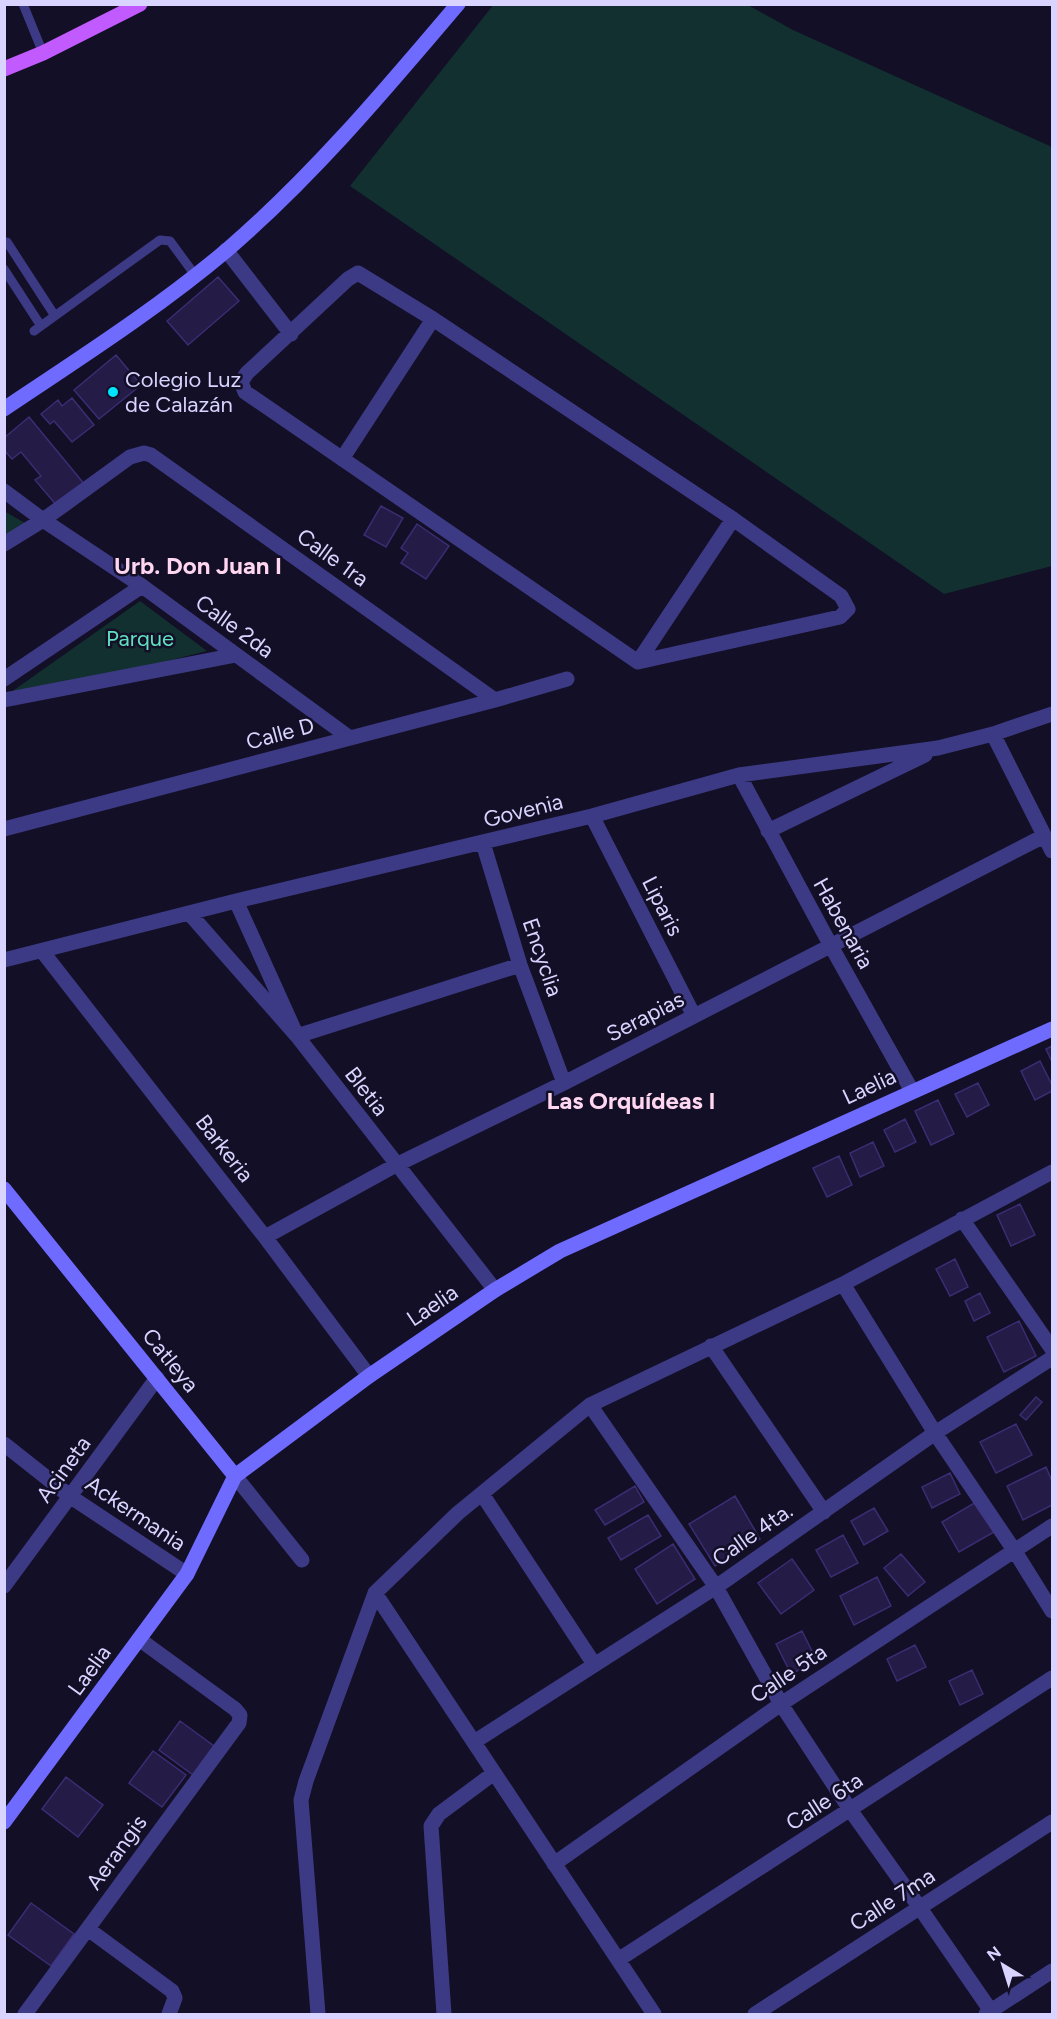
<svg xmlns="http://www.w3.org/2000/svg" width="1057" height="2019" font-family="Figtree,sans-serif">
	<style>
		.green { fill: #12302f }
		.building { fill: #241b47; stroke: #3b2d73; stroke-width: 1.5 }
		.lines { fill: none; stroke-linecap: round; stroke-linejoin: round }
		.lane { stroke: #3d3a85; stroke-width: 9 }
		.street { stroke: #3d3a85; stroke-width: 15 }
		.secondary { stroke: #6f6bff; stroke-width: 15 }
		.primary { stroke: #c25bff; stroke-width: 15 }
		.poi-dot { fill: #00e5ff; stroke: #130f26; stroke-width: 2 }
		.labels { text-anchor: middle; stroke-width: 5; stroke-linejoin: round; paint-order: stroke }
		.poi-label { font-size: 22px; fill: #d9d4ff; stroke: #130f26; text-anchor: start }
		.street-label { font-size: 22px; fill: #d9d4ff; stroke: #130f26 }
		.park-label { font-size: 22px; fill: #5fe0c0; stroke: #130f26 }
		.neighbourhood-label { font-size: 24px; font-weight: bold; fill: #ffd6f0; stroke: #130f26 }
	</style>
	<rect width="100%" height="100%" fill="#130f26"/>
	<path class="green" d="M 494,4 L 748,5 L 793,30 L 1052,147 L 1052,566 L 944,594 L 350,186 Z
		M 4,511 L 25,523 L 4,537 Z
		M 140,601 L 207,651 L 5,702 L 4,697 Z"/>
	<path class="building" d="M 218,277 L 239,301 L 188,345 L 167,321 Z
		M 116,355 L 141,385 L 99,419 L 74,390 Z
		M 72,398 L 94,425 L 72,442 L 54,421 L 50,424 L 41,414 L 58,400 L 62,406 Z
		M 29,417 L 85,485 L 58,507 L 35,480 L 41,476 L 21,452 L 12,459 L 4,450 L 4,438 Z
		M 381,506 L 403,518 L 386,547 L 364,535 Z
		M 417,524 L 449,546 L 426,579 L 401,563 L 408,553 L 401,548 Z
		M 1052,1046 L 1052,1062 L 1046,1049 Z
		M 1040,1061 L 1052,1085 L 1052,1091 L 1035,1100 L 1021,1071 Z
		M 978,1083 L 989,1105 L 967,1117 L 955,1094 Z
		M 938,1100 L 954,1134 L 931,1145 L 915,1111 Z
		M 905,1119 L 916,1142 L 895,1152 L 884,1130 Z
		M 873,1142 L 884,1166 L 860,1177 L 850,1153 Z
		M 839,1156 L 852,1185 L 827,1197 L 813,1168 Z
		M 1020,1204 L 1035,1235 L 1011,1246 L 997,1215 Z
		M 955,1259 L 968,1287 L 950,1296 L 936,1269 Z
		M 980,1293 L 990,1313 L 974,1321 L 965,1301 Z
		M 1019,1321 L 1036,1356 L 1004,1372 L 987,1337 Z
		M 1036,1397 L 1042,1402 L 1026,1420 L 1020,1415 Z
		M 1016,1424 L 1032,1455 L 996,1473 L 980,1442 Z
		M 1046,1467 L 1052,1481 L 1052,1505 L 1023,1520 L 1007,1486 Z
		M 950,1473 L 960,1494 L 932,1508 L 922,1487 Z
		M 635,1486 L 644,1502 L 605,1525 L 595,1510 Z
		M 735,1496 L 760,1539 L 715,1566 L 689,1524 Z
		M 976,1502 L 994,1532 L 959,1552 L 942,1522 Z
		M 874,1508 L 888,1531 L 864,1545 L 851,1521 Z
		M 648,1515 L 661,1536 L 621,1560 L 608,1538 Z
		M 843,1535 L 858,1563 L 831,1577 L 816,1550 Z
		M 673,1544 L 695,1579 L 657,1604 L 635,1569 Z
		M 901,1554 L 925,1582 L 908,1596 L 884,1568 Z
		M 792,1559 L 814,1590 L 781,1614 L 758,1583 Z
		M 877,1577 L 891,1606 L 854,1625 L 840,1596 Z
		M 802,1631 L 817,1661 L 791,1674 L 776,1644 Z
		M 915,1645 L 926,1667 L 897,1681 L 887,1659 Z
		M 972,1670 L 983,1694 L 960,1705 L 949,1681 Z
		M 180,1721 L 214,1746 L 193,1775 L 159,1750 Z
		M 153,1751 L 186,1775 L 162,1807 L 129,1783 Z
		M 66,1777 L 103,1805 L 78,1837 L 42,1809 Z
		M 31,1903 L 74,1934 L 51,1966 L 8,1935 Z"/>
	<g class="lines">
		<path class="lane" d="M 23,4 L 43,53
			M 4,243 L 7,242 L 55,316
			M 4,269 L 41,326
			M 34,331 L 160,240 L 170,241 L 195,275"/>
		<path class="street" d="M 226,250 L 291,334
			M 358,273 L 433,319 L 733,519 L 841,596 L 848,609 L 840,617 L 638,662 L 245,392 L 241,382 L 247,373 L 348,279 Z
			M 342,459 L 433,319
			M 4,491 L 43,520 L 142,586 L 350,738
			M 4,544 L 43,520 L 130,457 L 144,453 L 151,455 L 495,700
			M 638,662 L 733,519
			M 4,679 L 142,586
			M 4,700 L 236,655
			M 993,734 L 1052,851
			M 739,775 L 831,946 L 912,1091
			M 592,816 L 694,1016
			M 4,829 L 495,700 L 567,679
			M 768,831 L 925,755
			M 483,843 L 520,965 L 564,1083
			M 236,901 L 297,1036 L 495,1290
			M 189,913 L 297,1036 L 520,965
			M 42,951 L 265,1237 L 369,1376
			M 4,960 L 236,901 L 592,816 L 739,775 L 938,748 L 993,734 L 1052,714
			M 962,1219 L 1052,1349
			M 265,1237 L 396,1165 L 564,1083 L 1044,836
			M 843,1284 L 935,1433 L 1014,1550 L 1052,1611
			M 711,1346 L 824,1512
			M 590,1405 L 716,1587 L 781,1704 L 851,1811 L 920,1908 L 993,2014
			M 4,1444 L 71,1497 L 187,1574
			M 235,1476 L 302,1560
			M 482,1494 L 594,1664
			M 4,1586 L 157,1378
			M 375,1593 L 654,2014
			M 474,1742 L 716,1587 L 935,1433 L 1052,1358
			M 554,1864 L 781,1704 L 1052,1526
			M 88,1929 L 172,1991 L 175,1998 L 169,2014
			M 618,1960 L 1052,1678
			M 25,2014 L 239,1723 L 240,1715 L 235,1709 L 139,1639
			M 318,2014 L 301,1800 L 306,1781 L 375,1593 L 458,1513 L 590,1405 L 843,1284 L 1052,1172
			M 444,2014 L 431,1826 L 439,1814 L 494,1773
			M 755,2014 L 1052,1822
			M 986,2014 L 1052,1971"/>
		<path class="secondary" d="M 4,409 C 80,358 157,309 227,250 C 313,176 385,90 458,4
			M 4,1189 L 235,1476
			M 4,1822 L 187,1574 L 235,1476 L 369,1376 L 495,1290 L 560,1251 L 1052,1029"/>
		<path class="primary" d="M 4,69 L 43,53 L 140,4"/>
	</g>
	<circle class="poi-dot" cx="113" cy="392" r="6"/>
	<g class="labels">
		<g class="poi-label">
			<text x="125" y="387">Colegio Luz<tspan x="125" dy="25">de Calazán</tspan></text>
		</g>
		<g class="street-label">
			<text transform="translate(333 557) rotate(36)" y="8">Calle 1ra</text>
			<text transform="translate(235 626) rotate(36)" y="8">Calle 2da</text>
			<text transform="translate(280 733) rotate(-15)" y="8">Calle D</text>
			<text transform="translate(523 810) rotate(-14)" y="8">Govenia</text>
			<text transform="translate(663 906) rotate(63)" y="8">Liparis</text>
			<text transform="translate(844 923) rotate(61)" y="8">Habenaria</text>
			<text transform="translate(543 957) rotate(71)" y="8">Encyclia</text>
			<text transform="translate(645 1016) rotate(-27)" y="8">Serapias</text>
			<text transform="translate(869 1086) rotate(-25)" y="8">Laelia</text>
			<text transform="translate(367 1091) rotate(52)" y="8">Bletia</text>
			<text transform="translate(225 1148) rotate(52)" y="8">Barkeria</text>
			<text transform="translate(432 1305) rotate(-34)" y="8">Laelia</text>
			<text transform="translate(171 1360) rotate(51)" y="8">Catleya</text>
			<text transform="translate(63 1469) rotate(-54)" y="8">Acineta</text>
			<text transform="translate(136 1513) rotate(34)" y="8">Ackermania</text>
			<text transform="translate(752 1534) rotate(-35)" y="8">Calle 4ta.</text>
			<text transform="translate(89 1670) rotate(-54)" y="8">Laelia</text>
			<text transform="translate(788 1673) rotate(-34)" y="8">Calle 5ta</text>
			<text transform="translate(824 1801) rotate(-33)" y="8">Calle 6ta</text>
			<text transform="translate(116 1852) rotate(-54)" y="8">Aerangis</text>
			<text transform="translate(892 1899) rotate(-33)" y="8">Calle 7ma</text>
		</g>
		<g class="park-label">
			<text x="140" y="646">Parque</text>
		</g>
		<g class="neighbourhood-label">
			<text x="198" y="574">Urb. Don Juan I</text>
			<text x="631" y="1109">Las Orquídeas I</text>
		</g>
	</g>
	<rect width="1057" height="2019" fill="none" stroke="#d9d4ff" stroke-width="12"/>
	<g transform="translate(1003 1965) rotate(322)" stroke="#130f26" stroke-width="4.5" paint-order="stroke">
	<path d="M0-4.5L10 22L0 15L-10 22Z" fill="#d9d4ff"/>
	<text y="-9" font-size="16" font-weight="bold" text-anchor="middle" fill="#d9d4ff">N</text>
	</g>
</svg>
